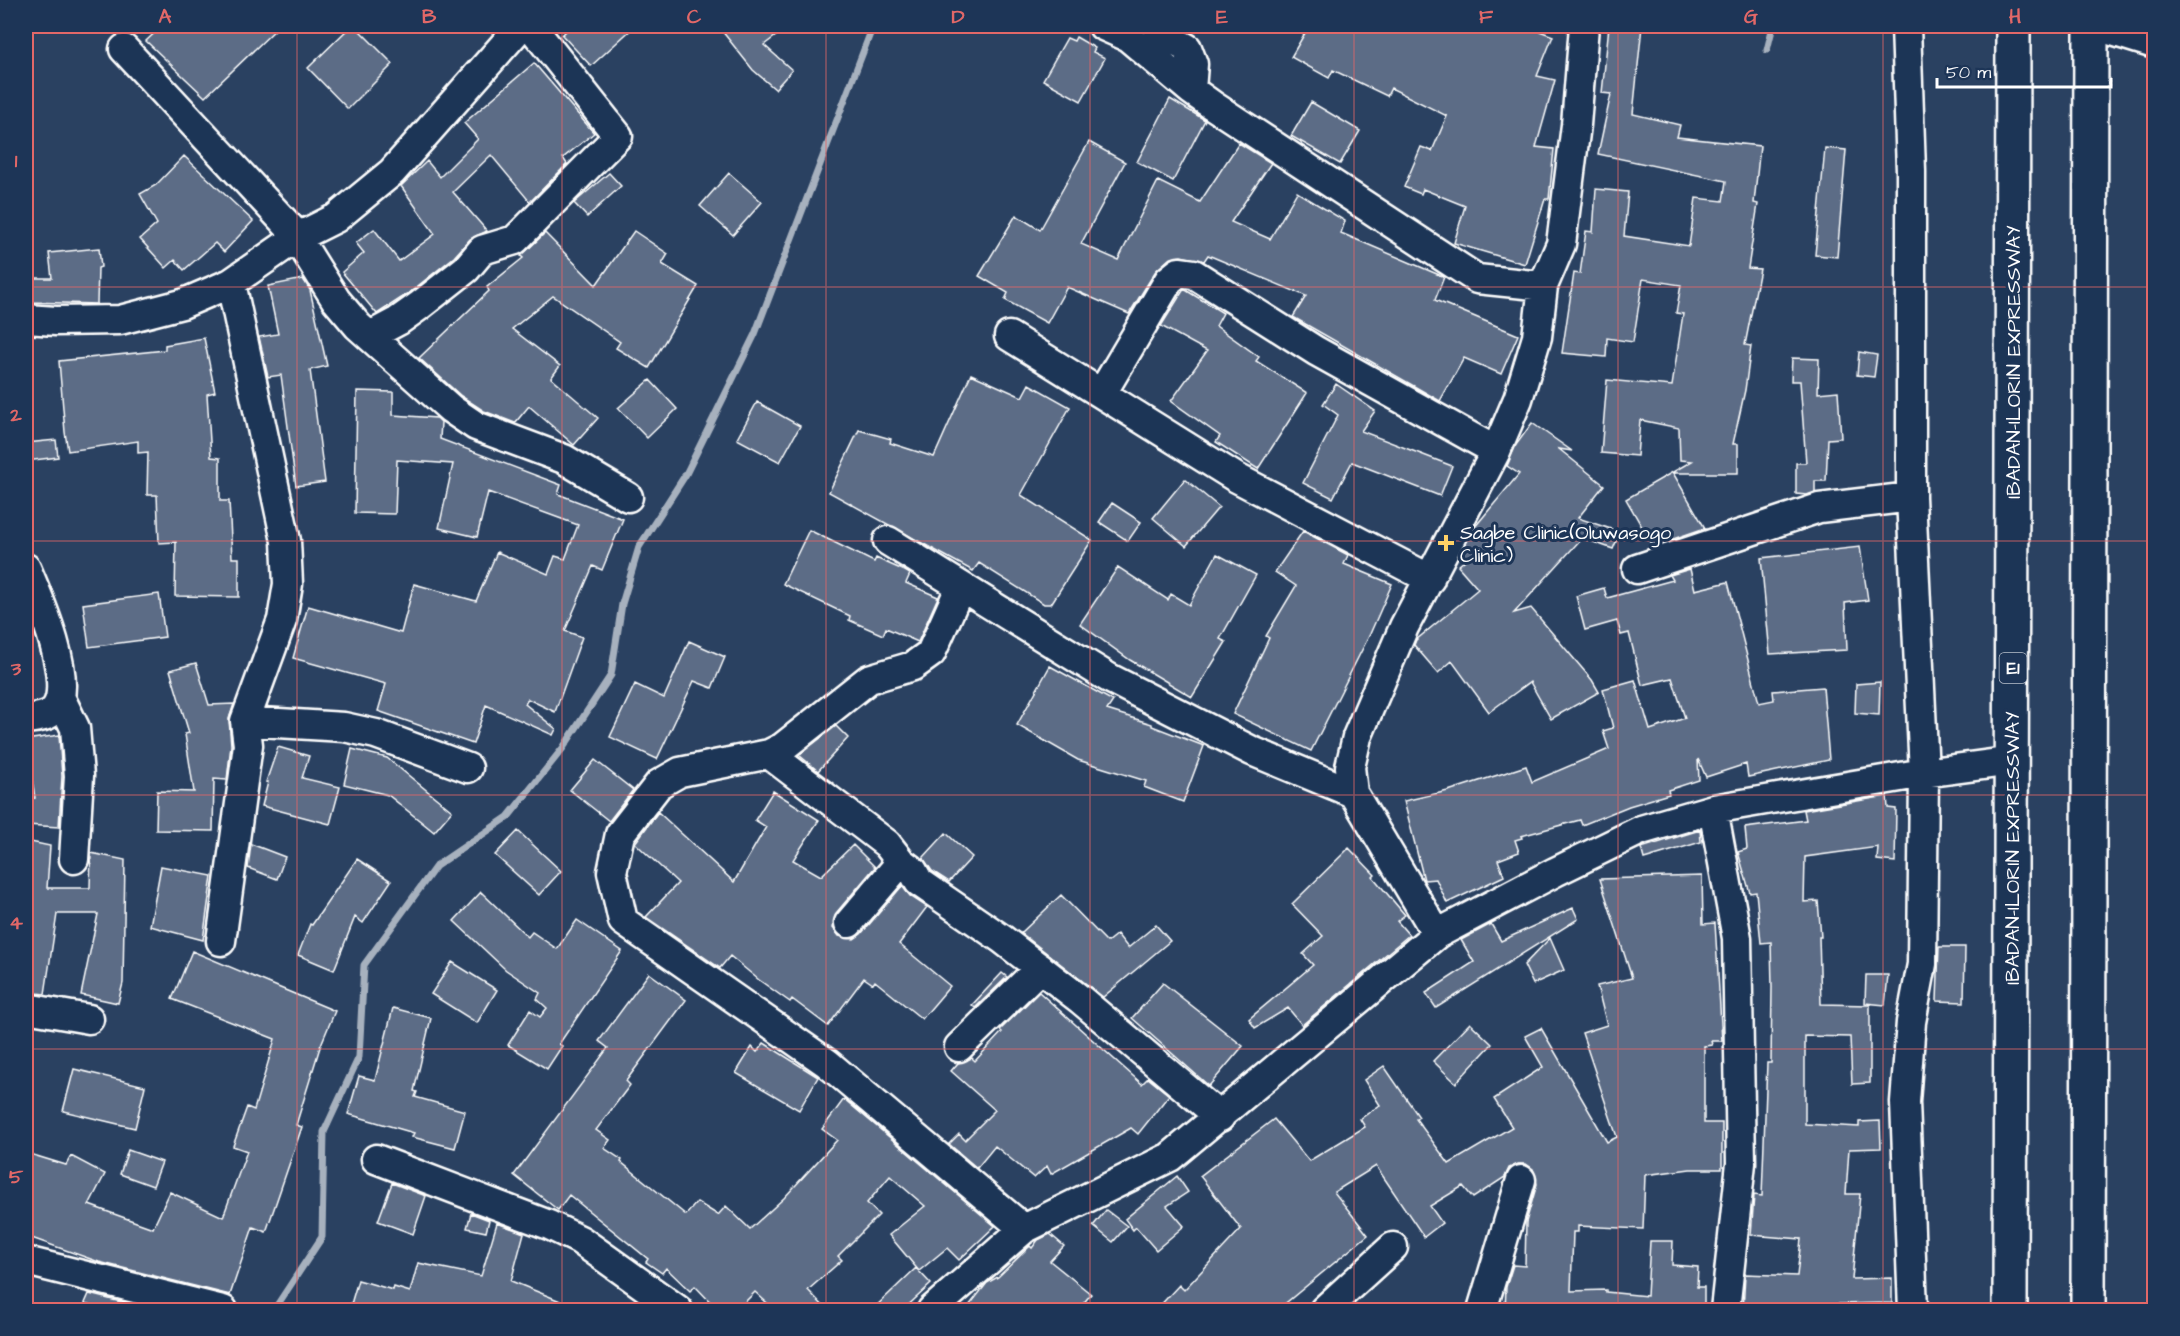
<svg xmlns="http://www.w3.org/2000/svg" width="2180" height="1336" font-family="'Architects Daughter',sans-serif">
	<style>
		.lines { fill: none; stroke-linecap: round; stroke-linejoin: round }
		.stream { stroke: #a7b1be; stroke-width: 7 }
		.building { fill: #5b6c86; stroke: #fff; stroke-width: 1.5 }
		.minor-casing { stroke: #fff; stroke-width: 33 }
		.highway-casing { stroke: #fff; stroke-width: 38 }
		.minor { stroke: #1d3557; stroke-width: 28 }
		.highway { stroke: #1d3557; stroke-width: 33 }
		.grid { fill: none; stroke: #e26868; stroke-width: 1.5; stroke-opacity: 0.55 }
		.poi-dot { fill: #ffd166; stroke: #1d3557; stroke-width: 2 }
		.labels { text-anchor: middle; stroke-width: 6; stroke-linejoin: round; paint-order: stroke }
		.shield { fill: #1d3557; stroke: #bbc2cd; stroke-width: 1.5 }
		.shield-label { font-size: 18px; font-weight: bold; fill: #fff }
		.street-label { font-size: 20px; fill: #fff; stroke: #1d3557 }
		.poi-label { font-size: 20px; fill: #fff; stroke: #1d3557; text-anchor: start }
		.neatline { fill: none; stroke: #e26868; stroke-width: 2 }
		.grid-label { font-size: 20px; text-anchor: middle; font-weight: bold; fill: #e26868 }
	</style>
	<rect width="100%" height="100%" fill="#2a4161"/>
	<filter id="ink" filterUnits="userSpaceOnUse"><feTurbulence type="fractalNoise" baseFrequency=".0167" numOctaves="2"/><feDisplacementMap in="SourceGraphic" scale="12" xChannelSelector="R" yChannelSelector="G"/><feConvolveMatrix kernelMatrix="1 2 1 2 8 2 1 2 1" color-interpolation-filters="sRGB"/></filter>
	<g filter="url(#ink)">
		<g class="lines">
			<path class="stream" d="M 1767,50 L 1773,26
				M 274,1310 L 322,1237 L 324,1132 L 359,1057 L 364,965 L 436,866 L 508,817 L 563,748 L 611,675 L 622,604 L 639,547 L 686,474 L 755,334 L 873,26"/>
		</g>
		<path class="building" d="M 162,26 L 279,26 L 205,97 L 146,41 Z
			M 351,26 L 355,26 L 393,64 L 348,109 L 308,68 Z
			M 571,26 L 635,26 L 591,66 L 562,35 Z
			M 718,26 L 789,26 L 764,45 L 792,70 L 775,89 L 753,70 Z
			M 1309,26 L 1526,26 L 1553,36 L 1537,76 L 1555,80 L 1536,147 L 1554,149 L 1549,199 L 1545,199 L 1525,264 L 1454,243 L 1465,206 L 1423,189 L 1421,194 L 1404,187 L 1421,147 L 1432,151 L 1447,116 L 1391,88 L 1387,96 L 1333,70 L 1329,78 L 1291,57 Z
			M 1609,26 L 1642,26 L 1633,114 L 1680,125 L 1677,137 L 1760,146 L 1754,203 L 1758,204 L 1748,268 L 1760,269 L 1745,345 L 1751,346 L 1745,390 L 1733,444 L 1738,444 L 1738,473 L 1673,473 L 1705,528 L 1653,546 L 1626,499 L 1692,461 L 1680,460 L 1679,428 L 1640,420 L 1637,456 L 1601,453 L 1607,380 L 1672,386 L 1683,314 L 1676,313 L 1681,285 L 1643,279 L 1633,342 L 1607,338 L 1606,357 L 1562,353 L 1574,273 L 1580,274 L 1586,231 L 1593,232 L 1596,189 L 1628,192 L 1624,236 L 1689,246 L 1696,198 L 1723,201 L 1726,181 L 1598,154 L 1611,94 L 1602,93 Z
			M 1076,37 L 1095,48 L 1093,52 L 1105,58 L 1081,101 L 1043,80 L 1067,38 L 1074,41 Z
			M 534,63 L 594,133 L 563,158 L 567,164 L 530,202 L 491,155 L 453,192 L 487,231 L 470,239 L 454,257 L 409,293 L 377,314 L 342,272 L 364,253 L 356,243 L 374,229 L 399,261 L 435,234 L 401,186 L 427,161 L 440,177 L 478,139 L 464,123 Z
			M 1170,99 L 1205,120 L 1173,181 L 1137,162 Z
			M 1311,102 L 1360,131 L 1340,164 L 1291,136 Z
			M 1089,142 L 1125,162 L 1081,244 L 1118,260 L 1158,181 L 1200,202 L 1239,143 L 1271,163 L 1231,222 L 1270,239 L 1297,192 L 1345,221 L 1341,233 L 1444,277 L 1435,300 L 1518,335 L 1501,374 L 1464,358 L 1440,401 L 1293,317 L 1306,296 L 1208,255 L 1204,261 L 1181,256 L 1169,259 L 1155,272 L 1129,314 L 1067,287 L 1047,323 L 1005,300 L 1008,293 L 979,276 L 1016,215 L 1040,230 Z
			M 1825,148 L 1846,150 L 1837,257 L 1815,255 Z
			M 184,156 L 253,221 L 224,252 L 215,243 L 184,270 L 175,260 L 166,268 L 140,239 L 157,224 L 140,194 L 156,185 Z
			M 609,173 L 621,186 L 587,217 L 574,203 Z
			M 729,173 L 762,202 L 733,235 L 700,206 Z
			M 634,231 L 668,254 L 662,264 L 698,286 L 649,368 L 616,348 L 620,342 L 553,296 L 512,329 L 560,366 L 551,378 L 598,418 L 574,445 L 529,406 L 515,423 L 484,411 L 461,396 L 419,358 L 489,291 L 487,287 L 523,258 L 521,256 L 545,233 L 596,285 Z
			M 99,248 L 101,267 L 98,268 L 97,304 L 29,302 L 29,278 L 52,278 L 49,253 Z
			M 303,279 L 310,290 L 327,366 L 310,370 L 325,482 L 296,486 L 281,375 L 268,377 L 259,337 L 278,334 L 268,286 Z
			M 1184,289 L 1223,313 L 1216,326 L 1259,357 L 1256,361 L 1307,393 L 1258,469 L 1216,442 L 1220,436 L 1171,401 L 1207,351 L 1161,326 Z
			M 204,338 L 215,392 L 207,394 L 211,457 L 220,458 L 220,501 L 229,501 L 232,558 L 239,558 L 239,597 L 175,596 L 176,542 L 159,543 L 157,495 L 147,495 L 148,452 L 138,453 L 138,441 L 68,451 L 65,432 L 59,361 L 165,350 L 165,345 Z
			M 1859,352 L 1877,355 L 1874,377 L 1857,375 Z
			M 1792,358 L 1819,359 L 1818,393 L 1838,391 L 1841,438 L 1828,439 L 1826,481 L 1815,481 L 1815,492 L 1807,495 L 1796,494 L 1796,463 L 1806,463 L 1800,381 L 1791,381 Z
			M 971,374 L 1022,397 L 1029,384 L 1070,407 L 1021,495 L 1092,540 L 1051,604 L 1044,604 L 979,563 L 973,571 L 829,492 L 859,430 L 891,439 L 890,443 L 934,457 Z
			M 650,380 L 677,409 L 647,438 L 618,408 Z
			M 1336,384 L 1375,411 L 1361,431 L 1452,466 L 1440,496 L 1352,462 L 1333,498 L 1303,483 L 1338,415 L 1323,404 Z
			M 357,391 L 393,392 L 393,415 L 437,418 L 441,422 L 440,439 L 561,485 L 558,494 L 623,519 L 602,570 L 593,566 L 565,631 L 582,637 L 555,712 L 528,699 L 525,704 L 556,729 L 553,735 L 486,705 L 473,744 L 378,711 L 386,684 L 293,658 L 308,606 L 401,633 L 414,584 L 476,601 L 497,552 L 548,574 L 555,556 L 565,559 L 578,525 L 488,492 L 477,537 L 439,528 L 453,464 L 397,460 L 395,514 L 355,513 Z
			M 757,402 L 800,426 L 780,462 L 737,439 Z
			M 1532,423 L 1572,451 L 1559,449 L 1604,485 L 1578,518 L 1620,532 L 1613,549 L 1582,538 L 1514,613 L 1531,608 L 1592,680 L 1599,692 L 1551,719 L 1530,682 L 1489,712 L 1452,661 L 1438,673 L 1414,645 L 1416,640 L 1478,589 L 1458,566 L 1465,560 L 1460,556 L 1474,528 L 1519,474 L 1507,466 L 1516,445 Z
			M 56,440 L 58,457 L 26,461 L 26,443 Z
			M 1185,479 L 1219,507 L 1186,546 L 1153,518 Z
			M 1112,503 L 1141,522 L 1128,541 L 1099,522 Z
			M 809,530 L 874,562 L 876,558 L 905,571 L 910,574 L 906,583 L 938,597 L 918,642 L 886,628 L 883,635 L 849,620 L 850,616 L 783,584 Z
			M 1303,531 L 1348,555 L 1344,564 L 1392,584 L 1370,634 L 1311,751 L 1233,714 L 1269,638 L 1266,636 L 1296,586 L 1275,572 Z
			M 1860,547 L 1868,600 L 1845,603 L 1847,650 L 1770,654 L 1761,558 Z
			M 1217,554 L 1256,575 L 1220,639 L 1226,642 L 1192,697 L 1130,660 L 1080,624 L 1118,567 L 1168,600 L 1171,594 L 1189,605 Z
			M 1690,569 L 1695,590 L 1728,582 L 1759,703 L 1774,700 L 1773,691 L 1823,687 L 1829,760 L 1748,777 L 1746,764 L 1706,777 L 1698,759 L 1699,780 L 1668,790 L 1669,794 L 1629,806 L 1582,825 L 1580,820 L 1521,836 L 1522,838 L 1515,840 L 1519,852 L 1498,860 L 1504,876 L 1447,903 L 1436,879 L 1424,880 L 1404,801 L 1448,791 L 1526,766 L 1532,782 L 1609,749 L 1603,731 L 1613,728 L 1603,689 L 1635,680 L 1650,730 L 1685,718 L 1672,678 L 1642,685 L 1629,633 L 1621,635 L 1617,621 L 1585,630 L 1576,596 L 1604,588 L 1607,598 L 1673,580 L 1670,575 Z
			M 159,594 L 165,637 L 89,647 L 83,604 Z
			M 689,641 L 725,657 L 712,688 L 694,681 L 657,759 L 610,737 L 635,684 L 664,698 Z
			M 196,663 L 209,705 L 234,704 L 229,719 L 231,745 L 227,780 L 214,779 L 213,831 L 156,830 L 157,791 L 194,792 L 185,734 L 189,733 L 170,670 Z
			M 1050,666 L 1113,701 L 1107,710 L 1152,724 L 1152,726 L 1204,746 L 1183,802 L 1144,787 L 1146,781 L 1078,760 L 1017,725 Z
			M 1880,682 L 1879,715 L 1855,713 L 1856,684 Z
			M 836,726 L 848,738 L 818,771 L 799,755 Z
			M 59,735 L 62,776 L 59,827 L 26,825 L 26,799 L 35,798 L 26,740 Z
			M 278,747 L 309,756 L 302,778 L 340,787 L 330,824 L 262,806 L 268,782 L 266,782 Z
			M 352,749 L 387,758 L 452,811 L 434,832 L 388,795 L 344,784 Z
			M 595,760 L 633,790 L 609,821 L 570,790 Z
			M 773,791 L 819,820 L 793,860 L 821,876 L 853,845 L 875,867 L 836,913 L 833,928 L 839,936 L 854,939 L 861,934 L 902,886 L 910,896 L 927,907 L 899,944 L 950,986 L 922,1019 L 875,981 L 873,984 L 864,978 L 828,1026 L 792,999 L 790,1002 L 759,980 L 730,956 L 720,968 L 646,917 L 678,883 L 635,843 L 658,812 L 734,882 L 766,827 L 755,820 Z
			M 1887,796 L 1888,808 L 1896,809 L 1895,862 L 1877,860 L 1878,847 L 1805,857 L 1804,902 L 1818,901 L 1821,937 L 1819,937 L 1821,1004 L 1870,1005 L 1870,1083 L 1852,1084 L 1850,1037 L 1805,1036 L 1805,1124 L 1859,1127 L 1859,1122 L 1880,1121 L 1881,1148 L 1849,1149 L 1846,1194 L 1860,1194 L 1852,1279 L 1892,1278 L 1892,1303 L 1835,1304 L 1834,1311 L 1743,1311 L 1745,1274 L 1797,1276 L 1801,1239 L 1751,1235 L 1754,1195 L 1762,1196 L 1767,1063 L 1771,1063 L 1772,987 L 1771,942 L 1761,943 L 1756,892 L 1750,893 L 1738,852 L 1747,849 L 1745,828 L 1806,820 L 1804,810 Z
			M 1700,830 L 1701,842 L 1644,859 L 1641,848 Z
			M 518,831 L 561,871 L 539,895 L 495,855 Z
			M 946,833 L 972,857 L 949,882 L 932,871 L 923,858 Z
			M 26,841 L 50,846 L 47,888 L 90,888 L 91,853 L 125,860 L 123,983 L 118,1003 L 81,995 L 98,914 L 57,914 L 45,994 L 26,992 Z
			M 251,844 L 285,857 L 277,879 L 248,868 Z
			M 1349,848 L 1375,875 L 1373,877 L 1405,915 L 1397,921 L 1409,935 L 1302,1025 L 1288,1008 L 1255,1028 L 1249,1019 L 1313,965 L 1303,954 L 1323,936 L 1292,904 Z
			M 357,859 L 391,881 L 363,923 L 355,917 L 334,970 L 298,955 L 310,924 L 312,925 Z
			M 161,866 L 212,876 L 203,940 L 150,926 Z
			M 1702,876 L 1703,924 L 1715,923 L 1722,1041 L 1711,1041 L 1712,1045 L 1704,1046 L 1704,1123 L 1722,1123 L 1722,1169 L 1690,1169 L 1645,1175 L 1643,1229 L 1578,1226 L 1578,1232 L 1573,1232 L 1571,1291 L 1606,1290 L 1606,1292 L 1647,1296 L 1650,1241 L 1673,1241 L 1672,1265 L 1698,1267 L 1697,1287 L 1704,1287 L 1704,1311 L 1505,1311 L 1506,1287 L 1513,1265 L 1525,1266 L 1526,1222 L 1537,1184 L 1533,1169 L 1526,1164 L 1518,1164 L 1509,1168 L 1505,1177 L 1473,1198 L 1463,1186 L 1430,1206 L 1442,1223 L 1424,1237 L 1376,1166 L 1334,1192 L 1368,1235 L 1276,1311 L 1155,1311 L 1179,1285 L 1184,1290 L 1241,1229 L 1200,1176 L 1274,1119 L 1309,1161 L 1365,1127 L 1360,1119 L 1380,1105 L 1364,1080 L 1384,1066 L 1419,1117 L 1416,1119 L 1449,1164 L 1512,1127 L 1494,1099 L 1543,1067 L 1525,1036 L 1541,1028 L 1607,1142 L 1617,1137 L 1582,1033 L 1607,1025 L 1597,986 L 1632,978 L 1600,879 Z
			M 481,892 L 528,937 L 532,932 L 557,949 L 577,920 L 622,951 L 559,1044 L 562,1046 L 547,1069 L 508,1045 L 530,1010 L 540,1017 L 547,1008 L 537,999 L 540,993 L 506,970 L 454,921 Z
			M 1061,895 L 1107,942 L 1117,934 L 1128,948 L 1156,925 L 1170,941 L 1103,997 L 1021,933 Z
			M 1573,908 L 1578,919 L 1436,1008 L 1426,993 L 1474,962 L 1461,940 L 1491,924 L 1501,941 Z
			M 1550,938 L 1564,970 L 1533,984 L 1524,965 Z
			M 1939,947 L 1965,947 L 1964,1002 L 1937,1001 Z
			M 192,951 L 335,1011 L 320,1047 L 296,1125 L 302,1127 L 266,1232 L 253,1227 L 230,1295 L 99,1262 L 26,1236 L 26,1167 L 30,1154 L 66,1165 L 71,1156 L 105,1174 L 89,1205 L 153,1228 L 170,1192 L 223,1217 L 247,1151 L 233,1146 L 247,1107 L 254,1110 L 275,1039 L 172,999 Z
			M 452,962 L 497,990 L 477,1023 L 431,994 Z
			M 649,973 L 686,1000 L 626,1081 L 630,1085 L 596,1130 L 610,1140 L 604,1148 L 622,1160 L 621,1162 L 686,1215 L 697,1202 L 718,1215 L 726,1206 L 750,1229 L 784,1198 L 837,1140 L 822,1129 L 844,1099 L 995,1226 L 959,1260 L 947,1248 L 919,1271 L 889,1235 L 925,1206 L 890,1176 L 867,1203 L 879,1215 L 838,1256 L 842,1260 L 808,1290 L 828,1311 L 776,1311 L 755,1292 L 736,1311 L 719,1311 L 695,1286 L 690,1291 L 666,1268 L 662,1273 L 646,1262 L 648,1259 L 569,1195 L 558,1210 L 514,1175 L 608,1048 L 599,1041 Z
			M 1002,973 L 1007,977 L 975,1008 L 972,1005 Z
			M 1866,975 L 1888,975 L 1885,1005 L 1865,1003 Z
			M 1163,983 L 1243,1046 L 1209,1086 L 1132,1018 Z
			M 1039,992 L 1142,1084 L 1148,1078 L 1169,1095 L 1138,1134 L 1131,1128 L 1051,1174 L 1047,1166 L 1034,1178 L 995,1146 L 977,1168 L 949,1144 L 959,1134 L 965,1140 L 995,1110 L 951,1071 L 958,1063 L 972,1058 L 975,1061 L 1002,1032 L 1000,1030 Z
			M 393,1008 L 431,1018 L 414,1091 L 417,1092 L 415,1097 L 465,1111 L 455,1148 L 412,1137 L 414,1133 L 348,1114 L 359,1076 L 375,1080 Z
			M 1470,1023 L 1492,1044 L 1456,1083 L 1433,1061 Z
			M 764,1043 L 818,1077 L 799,1110 L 736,1073 L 752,1047 L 757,1052 Z
			M 74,1069 L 145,1086 L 135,1128 L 63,1111 Z
			M 128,1150 L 162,1162 L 153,1186 L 120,1174 Z
			M 1177,1176 L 1188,1192 L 1167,1206 L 1184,1226 L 1156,1250 L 1136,1227 L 1133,1230 L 1125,1219 Z
			M 392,1183 L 426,1196 L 413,1234 L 378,1221 Z
			M 1106,1210 L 1127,1226 L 1113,1242 L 1093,1226 Z
			M 471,1213 L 489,1220 L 486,1232 L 467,1228 Z
			M 497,1223 L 524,1233 L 511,1281 L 585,1311 L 349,1311 L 358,1280 L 393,1290 L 394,1287 L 410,1292 L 418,1263 L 481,1276 Z
			M 1050,1234 L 1064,1246 L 1050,1261 L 1091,1294 L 1077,1311 L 965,1311 L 987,1283 L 998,1277 L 1030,1246 L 1032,1248 L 1038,1240 Z
			M 916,1268 L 931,1284 L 902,1311 L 871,1311 Z
			M 89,1294 L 157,1311 L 109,1311 L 85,1303 Z"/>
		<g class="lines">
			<g class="minor-casing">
				<path id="minor" d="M 1103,26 L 1128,37 L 1191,90
					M 1159,26 L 1159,33 L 1187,48 L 1193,64 L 1191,90 L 1212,105 L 1477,279 L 1543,286
					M 1906,26 L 1911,171 L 1911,497 L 1924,773 L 1922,964 L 1911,1022 L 1905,1102 L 1913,1310
					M 2096,26 L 2154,44
					M 124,49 L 293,231 L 336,300 L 358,326 L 451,409 L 476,426 L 564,459 L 628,497
					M 26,319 L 56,321 L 120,320 L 182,304 L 231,283 L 296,238 L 336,218 L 392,172 L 521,26
					M 370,336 L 398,321 L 419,306 L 466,269 L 482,250 L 515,240 L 618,136 L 531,26
					M 1009,336 L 1235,477 L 1430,579
					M 1102,393 L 1169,280 L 1179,272 L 1194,274 L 1316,351 L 1496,451
					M 888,541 L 1109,678 L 1252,751 L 1353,793
					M 26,568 C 38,596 76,683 55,709 C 49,717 35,718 26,719
					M 1637,569 L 1819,508 L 1911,497
					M 960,588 L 931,653 L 913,666 L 869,679 L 783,747 L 769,754 L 680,772 L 659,784 L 620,834 L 612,872 L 623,921 L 827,1063 L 1024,1229
					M 61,699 L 75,728 L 79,776 L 74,859
					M 245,721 L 344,727 L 376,734 L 468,768
					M 769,754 L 887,844 L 901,862
					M 1713,809 L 1737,938 L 1741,1163 L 1725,1310
					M 849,923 L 901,862 L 913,871 L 919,882 L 1002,939 L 1081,1000 L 1220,1117
					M 1437,934 L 1353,793 L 1350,767 L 1357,737 L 1404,627 L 1496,451 L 1518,399 L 1537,337 L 1543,286 L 1561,244 L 1576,125 L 1584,26
					M 221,941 L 248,745 L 245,721 L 282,620 L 288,584 L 286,541 L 231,283
					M 26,1008 L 89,1019
					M 959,1047 L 1040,968
					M 376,1159 L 549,1225 L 580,1240 L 678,1310
					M 26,1261 L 223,1310
					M 932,1310 L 1024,1229 L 1170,1157 L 1437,934 L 1555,872 L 1641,830 L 1713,809 L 1924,773 L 2013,761
					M 1324,1310 L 1393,1247
					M 1482,1310 L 1521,1180"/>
			</g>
			<g class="highway-casing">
				<path id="highway" d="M 2010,1310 L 2013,26
					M 2088,1310 L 2091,26"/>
			</g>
			<use href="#minor" class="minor"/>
			<use href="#highway" class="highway"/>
		</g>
	</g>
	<path class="grid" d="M 297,26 L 297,1310M 562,26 L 562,1310M 826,26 L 826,1310M 1090,26 L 1090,1310M 1354,26 L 1354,1310M 1618,26 L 1618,1310M 1883,26 L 1883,1310M 26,287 L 2154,287M 26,541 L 2154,541M 26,795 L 2154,795M 26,1049 L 2154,1049"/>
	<path class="poi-dot" d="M1443 534h6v6h6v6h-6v6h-6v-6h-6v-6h6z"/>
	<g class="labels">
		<rect class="shield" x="1999.5" y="653" width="27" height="30" rx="4.5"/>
		<g class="shield-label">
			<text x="2013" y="674">E1</text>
		</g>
		<g class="street-label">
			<text transform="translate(2013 362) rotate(-90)" y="7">IBADAN-ILORIN EXPRESSWAY</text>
			<text transform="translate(2012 848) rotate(-90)" y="7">IBADAN-ILORIN EXPRESSWAY</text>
		</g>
		<g class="poi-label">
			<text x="1460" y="539">Sagbe Clinic(Oluwasogo<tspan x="1460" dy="23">Clinic)</tspan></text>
		</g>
	</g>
	<rect width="2180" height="1336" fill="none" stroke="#1d3557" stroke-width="66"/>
	<path d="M1937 78v9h174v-9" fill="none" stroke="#ffffff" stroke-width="3"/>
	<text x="1946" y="78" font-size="18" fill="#ffffff" stroke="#1d3557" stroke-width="4.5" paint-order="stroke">50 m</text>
	<rect x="33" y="33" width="2114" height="1270" class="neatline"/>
	<g class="grid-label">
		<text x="165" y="23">A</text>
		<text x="429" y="23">B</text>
		<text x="694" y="23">C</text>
		<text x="958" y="23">D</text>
		<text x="1222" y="23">E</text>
		<text x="1486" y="23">F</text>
		<text x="1751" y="23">G</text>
		<text x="2015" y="23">H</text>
		<text x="16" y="167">1</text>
		<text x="16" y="421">2</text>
		<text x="16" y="675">3</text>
		<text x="16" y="929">4</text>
		<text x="16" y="1183">5</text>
	</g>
</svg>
